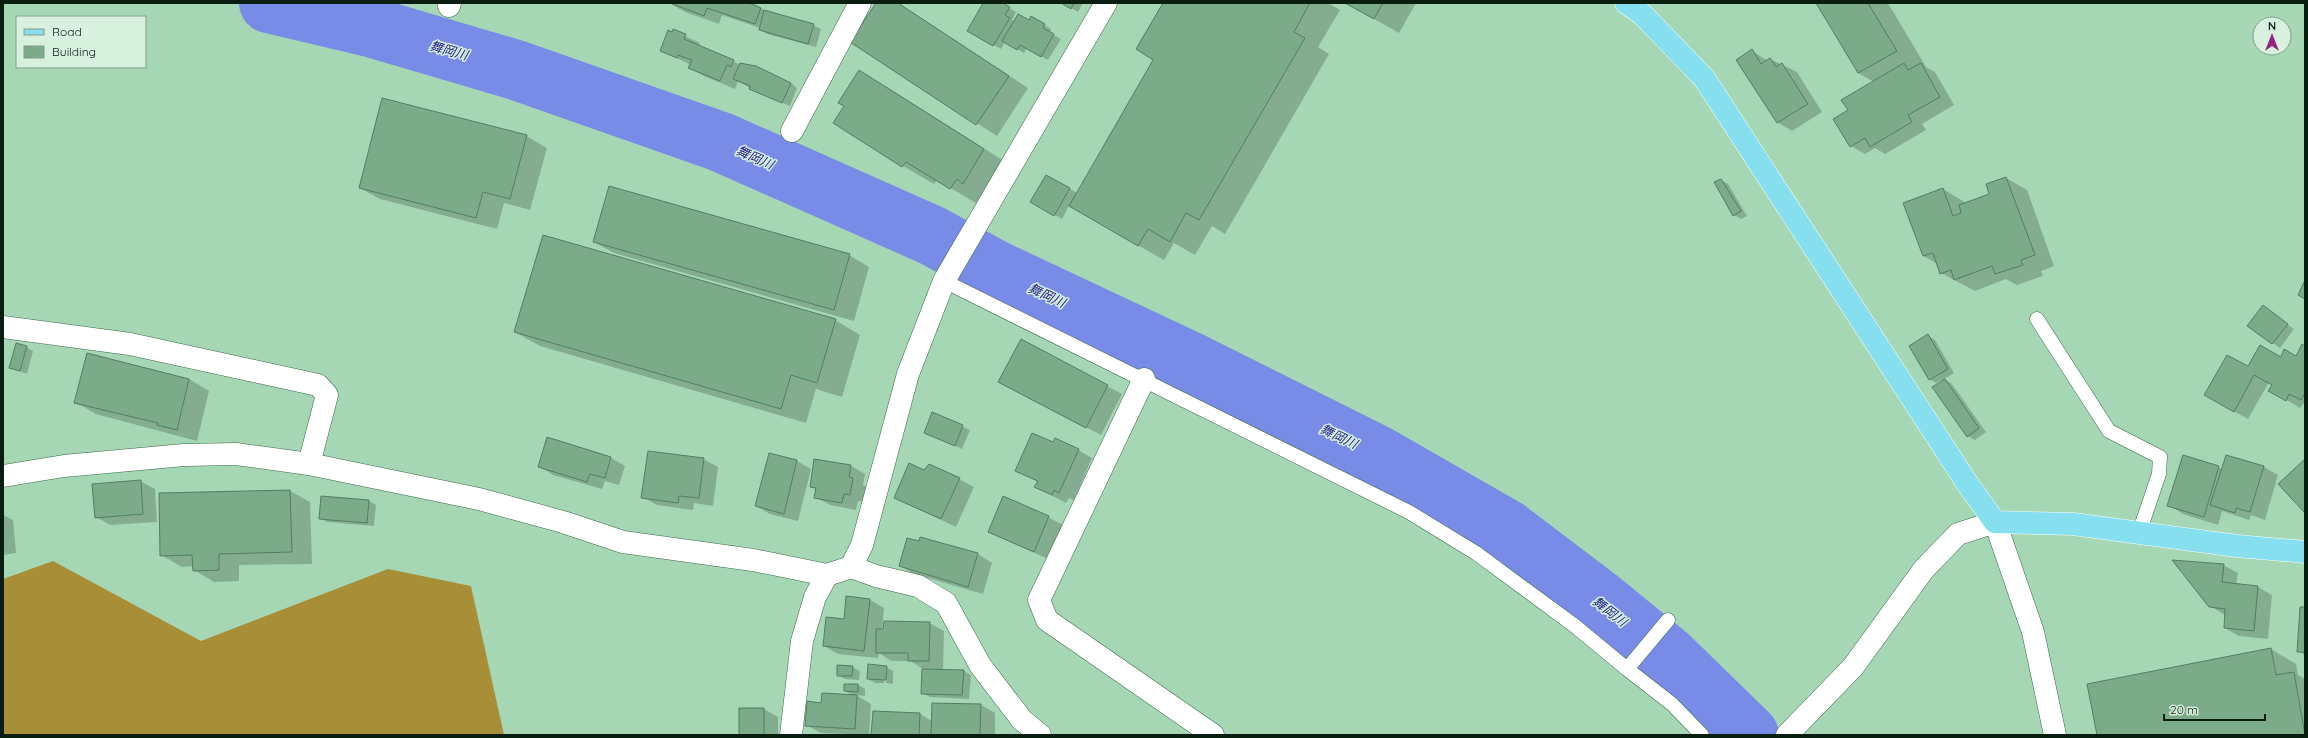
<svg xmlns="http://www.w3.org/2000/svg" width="2308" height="738" font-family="Quicksand,'Noto Sans JP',sans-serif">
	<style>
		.forest { fill: #a88f37 }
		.shadow { fill: #0003 }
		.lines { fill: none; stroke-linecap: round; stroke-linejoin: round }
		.river { stroke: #788be6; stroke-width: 60 }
		.building { fill: #7bab89; stroke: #517e5f }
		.service-casing { stroke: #3a6849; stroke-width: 15 }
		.minor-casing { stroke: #3a6849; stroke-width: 23 }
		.tertiary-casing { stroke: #3a6849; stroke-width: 23 }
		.primary-casing { stroke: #fff; stroke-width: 23 }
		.service { stroke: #fff; stroke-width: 14 }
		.minor { stroke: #fff; stroke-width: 22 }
		.tertiary { stroke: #fff; stroke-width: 22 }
		.primary { stroke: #85dfef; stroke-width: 22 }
		.labels { text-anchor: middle; stroke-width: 3; stroke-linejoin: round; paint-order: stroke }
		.water-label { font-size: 13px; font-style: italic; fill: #22208a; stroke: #d8f1df }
	</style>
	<rect width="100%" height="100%" fill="#a6d7b4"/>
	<path class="forest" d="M 53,561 L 201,641 L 388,569 L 471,586 L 504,735 L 3,735 L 3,579 Z"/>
	<path class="shadow" d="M 753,3 L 767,12 L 813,25 L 821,29 L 816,47 L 767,34 L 760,28 L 722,15 L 719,24 L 685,12 L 671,4 Z
		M 877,3 L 898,3 L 1028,88 L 997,136 L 851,42 Z
		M 984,3 L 1001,3 L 1016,12 L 1012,20 L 1015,22 L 1029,21 L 1031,17 L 1051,29 L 1050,33 L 1061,39 L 1048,60 L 1027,48 L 1024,53 L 1005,42 L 1001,49 L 968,31 Z
		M 1063,3 L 1083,3 L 1078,12 Z
		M 1164,3 L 1328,3 L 1340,10 L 1318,47 L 1329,54 L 1225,234 L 1212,226 L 1195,255 L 1174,243 L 1164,260 L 1069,206 L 1062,219 L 1032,202 L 1046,176 L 1077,193 L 1155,59 Z
		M 1346,3 L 1416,3 L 1399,33 Z
		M 1817,3 L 1888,3 L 1926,67 L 1935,72 L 1954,105 L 1922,124 L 1926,130 L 1885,154 L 1875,148 L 1865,154 L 1851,146 L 1849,111 L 1874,82 L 1858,73 Z
		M 674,31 L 700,43 L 699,46 L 741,65 L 755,67 L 792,84 L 797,88 L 790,106 L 757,92 L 738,81 L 735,89 L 704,76 L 690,68 L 691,65 L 661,50 Z
		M 1752,51 L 1768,61 L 1770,59 L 1797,72 L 1822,112 L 1792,131 L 1777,122 Z
		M 859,71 L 890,89 L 1015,168 L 981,206 L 937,180 L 934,184 L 903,166 L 834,123 L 845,106 Z
		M 526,136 L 547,148 L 530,210 L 504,203 L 497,229 L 380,199 L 360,188 Z
		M 2006,178 L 2027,190 L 2054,266 L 2041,271 L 2043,276 L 2017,285 L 2006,279 L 1975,291 L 1941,273 L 1938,264 L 1923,256 L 1943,189 L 1963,201 L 1965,204 L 1991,194 Z
		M 1721,180 L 1728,184 L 1747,216 L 1741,219 L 1734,215 Z
		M 594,242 L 849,255 L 869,267 L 854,321 L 614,253 Z
		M 2270,311 L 2294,329 L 2280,348 L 2248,326 Z
		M 835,320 L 860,335 L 842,397 L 816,389 L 806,423 L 540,346 L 515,332 Z
		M 1928,336 L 1935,340 L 1954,373 L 1944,379 L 1952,384 L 1986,432 L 1975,440 L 1968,436 L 1941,380 L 1936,383 L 1929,379 Z
		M 26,347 L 33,351 L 27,374 L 10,367 Z
		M 2305,347 L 2305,402 L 2300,408 L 2270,390 L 2273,384 L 2269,382 L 2248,419 L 2205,395 L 2248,368 L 2281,358 L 2296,357 Z
		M 87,354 L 189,379 L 209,391 L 197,441 L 96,414 L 75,402 Z
		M 1107,386 L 1122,394 L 1101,435 L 1014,390 Z
		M 933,413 L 970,430 L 962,449 L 925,432 Z
		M 1054,443 L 1078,450 L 1092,458 L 1074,500 L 1069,498 L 1066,503 L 1036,487 L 1038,482 L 1016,471 Z
		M 769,454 L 797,461 L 811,469 L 798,521 L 770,514 L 756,506 Z
		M 2184,456 L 2223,469 L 2227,456 L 2264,467 L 2278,475 L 2265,520 L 2251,515 L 2249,520 L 2222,511 L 2218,525 L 2183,514 L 2169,505 Z
		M 611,458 L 625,466 L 619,485 L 605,481 L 602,489 L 553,475 L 539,466 Z
		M 703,459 L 718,467 L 713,506 L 694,503 L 693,510 L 657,505 L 642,497 Z
		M 815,460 L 851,466 L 865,474 L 863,485 L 867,487 L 865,502 L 858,501 L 856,510 L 830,505 L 815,497 L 817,490 L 811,486 Z
		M 924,471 L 959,479 L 974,487 L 956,527 L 895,498 Z
		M 140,481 L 155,489 L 157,522 L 110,525 L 96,517 Z
		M 290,491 L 310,502 L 312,564 L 239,565 L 239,581 L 214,582 L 194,570 L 194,566 L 182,567 L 161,555 Z
		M 369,501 L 376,505 L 374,526 L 327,522 L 320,518 Z
		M 3,515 L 13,520 L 16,553 L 3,555 Z
		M 1048,517 L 1063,525 L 1048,559 L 989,532 Z
		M 921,538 L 978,554 L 992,563 L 983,594 L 914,574 L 900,566 Z
		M 2223,565 L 2238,573 L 2236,585 L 2258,587 L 2272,595 L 2268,639 L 2239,636 L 2225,628 L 2225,615 L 2210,606 Z
		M 870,600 L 884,608 L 882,630 L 929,623 L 944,631 L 943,670 L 964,671 L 971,675 L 969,699 L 930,697 L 922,693 L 923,669 L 910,661 L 891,661 L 879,653 L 878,658 L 838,654 L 824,646 L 845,620 Z
		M 2305,608 L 2305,655 L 2298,651 Z
		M 2271,649 L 2296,664 L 2298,675 L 2305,679 L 2305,735 L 2098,735 Z
		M 852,667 L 860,671 L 859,680 L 845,679 L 838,675 Z
		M 886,667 L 893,671 L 893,684 L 886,683 L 887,669 L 885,669 L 884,683 L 875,683 L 868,679 Z
		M 858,685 L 865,689 L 865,696 L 856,695 L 871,704 L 869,735 L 821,733 L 806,725 L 822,704 L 854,696 L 845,691 Z
		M 981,705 L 995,713 L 995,735 L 872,735 L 874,712 L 920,714 L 932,721 Z
		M 764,709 L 778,717 L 778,735 L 740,735 Z"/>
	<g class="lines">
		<path class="river" d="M 269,3 L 370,27 L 516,70 L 721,142 L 933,236 L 995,270 L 1195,364 L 1377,455 L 1506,529 L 1602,602 L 1669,657 L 1749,735"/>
	</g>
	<path class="building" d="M 670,3 L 749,3 L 761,8 L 755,24 L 707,8 L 704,16 Z
		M 876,3 L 898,3 L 1009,76 L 976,125 L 850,42 Z
		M 983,3 L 1003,3 L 1010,7 L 1005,15 L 1010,18 L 993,46 L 967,31 Z
		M 1061,3 L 1074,3 L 1071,9 Z
		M 1163,3 L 1310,3 L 1294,32 L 1305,38 L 1199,220 L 1186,213 L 1170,242 L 1148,229 L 1138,246 L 1069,206 L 1153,60 L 1136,49 Z
		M 1345,3 L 1383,3 L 1374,19 Z
		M 1816,3 L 1868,3 L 1897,51 L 1858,73 Z
		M 764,10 L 814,24 L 808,44 L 759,30 Z
		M 1018,14 L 1029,20 L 1031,16 L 1045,24 L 1043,28 L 1054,34 L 1041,57 L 1020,45 L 1017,50 L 1002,41 Z
		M 673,29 L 686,34 L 684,39 L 734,60 L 731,67 L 727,65 L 720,81 L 688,68 L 692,60 L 678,55 L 677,58 L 660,51 L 668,30 L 672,32 Z
		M 1752,49 L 1761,64 L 1770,58 L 1776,67 L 1782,63 L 1808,104 L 1777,123 L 1736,60 Z
		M 740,63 L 756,66 L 791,83 L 782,103 L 749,89 L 750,86 L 733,79 Z
		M 1904,63 L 1908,70 L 1921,63 L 1940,97 L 1908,115 L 1912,122 L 1870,147 L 1865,138 L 1850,147 L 1833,119 L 1848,110 L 1841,100 Z
		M 859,70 L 984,149 L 963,184 L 957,179 L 950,189 L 906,162 L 902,167 L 833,123 L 844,106 L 838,103 Z
		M 382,98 L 527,135 L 510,199 L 483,192 L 476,218 L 359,188 Z
		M 1046,175 L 1070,188 L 1054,216 L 1030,202 Z
		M 2006,177 L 2035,255 L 2021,260 L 2023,265 L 1995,274 L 1992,266 L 1954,280 L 1951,270 L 1940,274 L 1933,253 L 1923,256 L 1903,203 L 1943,188 L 1953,216 L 1961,213 L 1959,205 L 1989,194 L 1986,184 Z
		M 1721,179 L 1741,211 L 1733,216 L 1714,182 Z
		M 609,186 L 850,254 L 834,310 L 593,242 Z
		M 543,235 L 836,319 L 817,383 L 791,375 L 781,409 L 514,332 Z
		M 2305,280 L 2305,299 L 2298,295 Z
		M 2263,305 L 2288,324 L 2272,344 L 2247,326 Z
		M 1928,334 L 1948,369 L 1929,380 L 1909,346 Z
		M 1021,339 L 1108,385 L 1086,428 L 998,382 Z
		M 16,343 L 27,346 L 20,371 L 9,368 Z
		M 2302,344 L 2305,346 L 2305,393 L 2301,400 L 2289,394 L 2286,401 L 2268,391 L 2272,385 L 2254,375 L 2234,412 L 2204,395 L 2227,355 L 2248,366 L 2260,345 L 2281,357 L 2284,349 L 2296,356 Z
		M 87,353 L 189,379 L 177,430 L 157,425 L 158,423 L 74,403 Z
		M 1945,379 L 1979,428 L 1967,437 L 1932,387 Z
		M 932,412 L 963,425 L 955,446 L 924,433 Z
		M 1032,433 L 1053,442 L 1055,438 L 1079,449 L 1059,493 L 1054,490 L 1052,495 L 1034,487 L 1038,481 L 1015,471 Z
		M 547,437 L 611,457 L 605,478 L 590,474 L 587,482 L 538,467 Z
		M 648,451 L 704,458 L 699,498 L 679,496 L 678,503 L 641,498 Z
		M 769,453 L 797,460 L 784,514 L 755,506 Z
		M 2183,455 L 2219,466 L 2204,517 L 2167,506 Z
		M 2226,455 L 2264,466 L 2250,512 L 2236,508 L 2235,513 L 2210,505 Z
		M 814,459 L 851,465 L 849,477 L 853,478 L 850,495 L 844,494 L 842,503 L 814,498 L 816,488 L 810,487 Z
		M 2305,459 L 2305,513 L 2278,484 Z
		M 909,463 L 924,470 L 929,464 L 960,478 L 941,519 L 894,498 Z
		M 141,480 L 143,514 L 95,518 L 92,484 Z
		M 290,490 L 292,552 L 219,554 L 219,570 L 193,571 L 192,555 L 160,556 L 159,493 Z
		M 321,496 L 369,500 L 367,523 L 319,519 Z
		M 1003,496 L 1049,516 L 1034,552 L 988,532 Z
		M 920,537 L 978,553 L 968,587 L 899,566 L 907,538 L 919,541 Z
		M 2172,560 L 2224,564 L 2222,582 L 2258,586 L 2254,631 L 2224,628 L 2225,609 L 2209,607 Z
		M 846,596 L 870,599 L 864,651 L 823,646 L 826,617 L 844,619 Z
		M 2300,607 L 2305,607 L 2305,652 L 2297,652 Z
		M 884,621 L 930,622 L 929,661 L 908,661 L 908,653 L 876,653 L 876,629 L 883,629 Z
		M 2271,648 L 2276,675 L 2294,672 L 2305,735 L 2097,735 L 2087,684 Z
		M 868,664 L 887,666 L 886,680 L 867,679 Z
		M 837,665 L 853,666 L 852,676 L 837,676 Z
		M 922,669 L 964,670 L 962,695 L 921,694 Z
		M 844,684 L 858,684 L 858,692 L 844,691 Z
		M 822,693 L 857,695 L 855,729 L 805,726 L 807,701 L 821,703 Z
		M 932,703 L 981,704 L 980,735 L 931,735 Z
		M 739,708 L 764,708 L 764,735 L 739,735 Z
		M 873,711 L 920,713 L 919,735 L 871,735 Z"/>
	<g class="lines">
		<g class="service-casing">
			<path id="service" d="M 944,281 L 1409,512 L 1476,553 L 1575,626 L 1627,669
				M 2037,319 L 2109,431 L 2160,457 L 2159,474 L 2139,533
				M 1668,620 L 1627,669 L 1672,704 L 1702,735"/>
		</g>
		<g class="minor-casing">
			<path id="minor" d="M 449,6 L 450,3
				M 792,131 L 860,3
				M 3,327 L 130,344 L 318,385 L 327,395 L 309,464
				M 1144,379 L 1039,600 L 1047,620 L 1213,735
				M 3,476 L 64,466 L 184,455 L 236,454 L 309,464 L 479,499 L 563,522 L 623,542 L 753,560 L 827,575 L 851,567 L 876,576 L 918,586 L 946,603 L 980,665 L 1022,720 L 1040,735
				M 851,567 L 862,545 L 908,374 L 944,281 L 1106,3
				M 791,735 L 802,641 L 815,597 L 827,575
				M 1787,735 L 1853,667 L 1924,569 L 1958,534 L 1995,522"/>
		</g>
		<g class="tertiary-casing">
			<path id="tertiary" d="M 1995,522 L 2033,632 L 2055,735"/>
		</g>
		<g class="primary-casing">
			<path id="primary" d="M 1626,3 L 1642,14 L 1704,78 L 1967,483 L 1995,522 L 2073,524 L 2237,546 L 2305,552"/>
		</g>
		<use href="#service" class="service"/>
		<use href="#minor" class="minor"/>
		<use href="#tertiary" class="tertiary"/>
		<use href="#primary" class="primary"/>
	</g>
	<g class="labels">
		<g class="water-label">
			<text transform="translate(449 50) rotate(16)" y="5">舞岡川</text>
			<text transform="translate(755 157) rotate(24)" y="5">舞岡川</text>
			<text transform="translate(1047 295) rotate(25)" y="5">舞岡川</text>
			<text transform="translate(1339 436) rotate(26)" y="5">舞岡川</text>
			<text transform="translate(1610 611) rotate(38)" y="5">舞岡川</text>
		</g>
	</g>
	<rect width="2308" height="738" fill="none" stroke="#0a1d11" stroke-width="8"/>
	<rect x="16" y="16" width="130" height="52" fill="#d8f1df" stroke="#869c8d"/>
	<rect x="24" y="29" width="20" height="6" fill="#85dfef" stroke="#869c8d"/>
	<text x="52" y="36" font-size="12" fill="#0a1d11">Road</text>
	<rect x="24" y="46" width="20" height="12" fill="#7bab89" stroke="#869c8d"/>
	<text x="52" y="56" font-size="12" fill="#0a1d11">Building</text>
	<g transform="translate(2272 36)"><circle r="19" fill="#d8f1df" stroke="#869c8d"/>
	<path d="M0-3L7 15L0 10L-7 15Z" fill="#932586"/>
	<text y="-6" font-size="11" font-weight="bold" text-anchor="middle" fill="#0a1d11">N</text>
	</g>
	<path d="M2164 714v6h101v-6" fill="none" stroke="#0a1d11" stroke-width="2"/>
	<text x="2170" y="714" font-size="12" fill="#0a1d11" stroke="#d8f1df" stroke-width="3" paint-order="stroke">20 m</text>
</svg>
